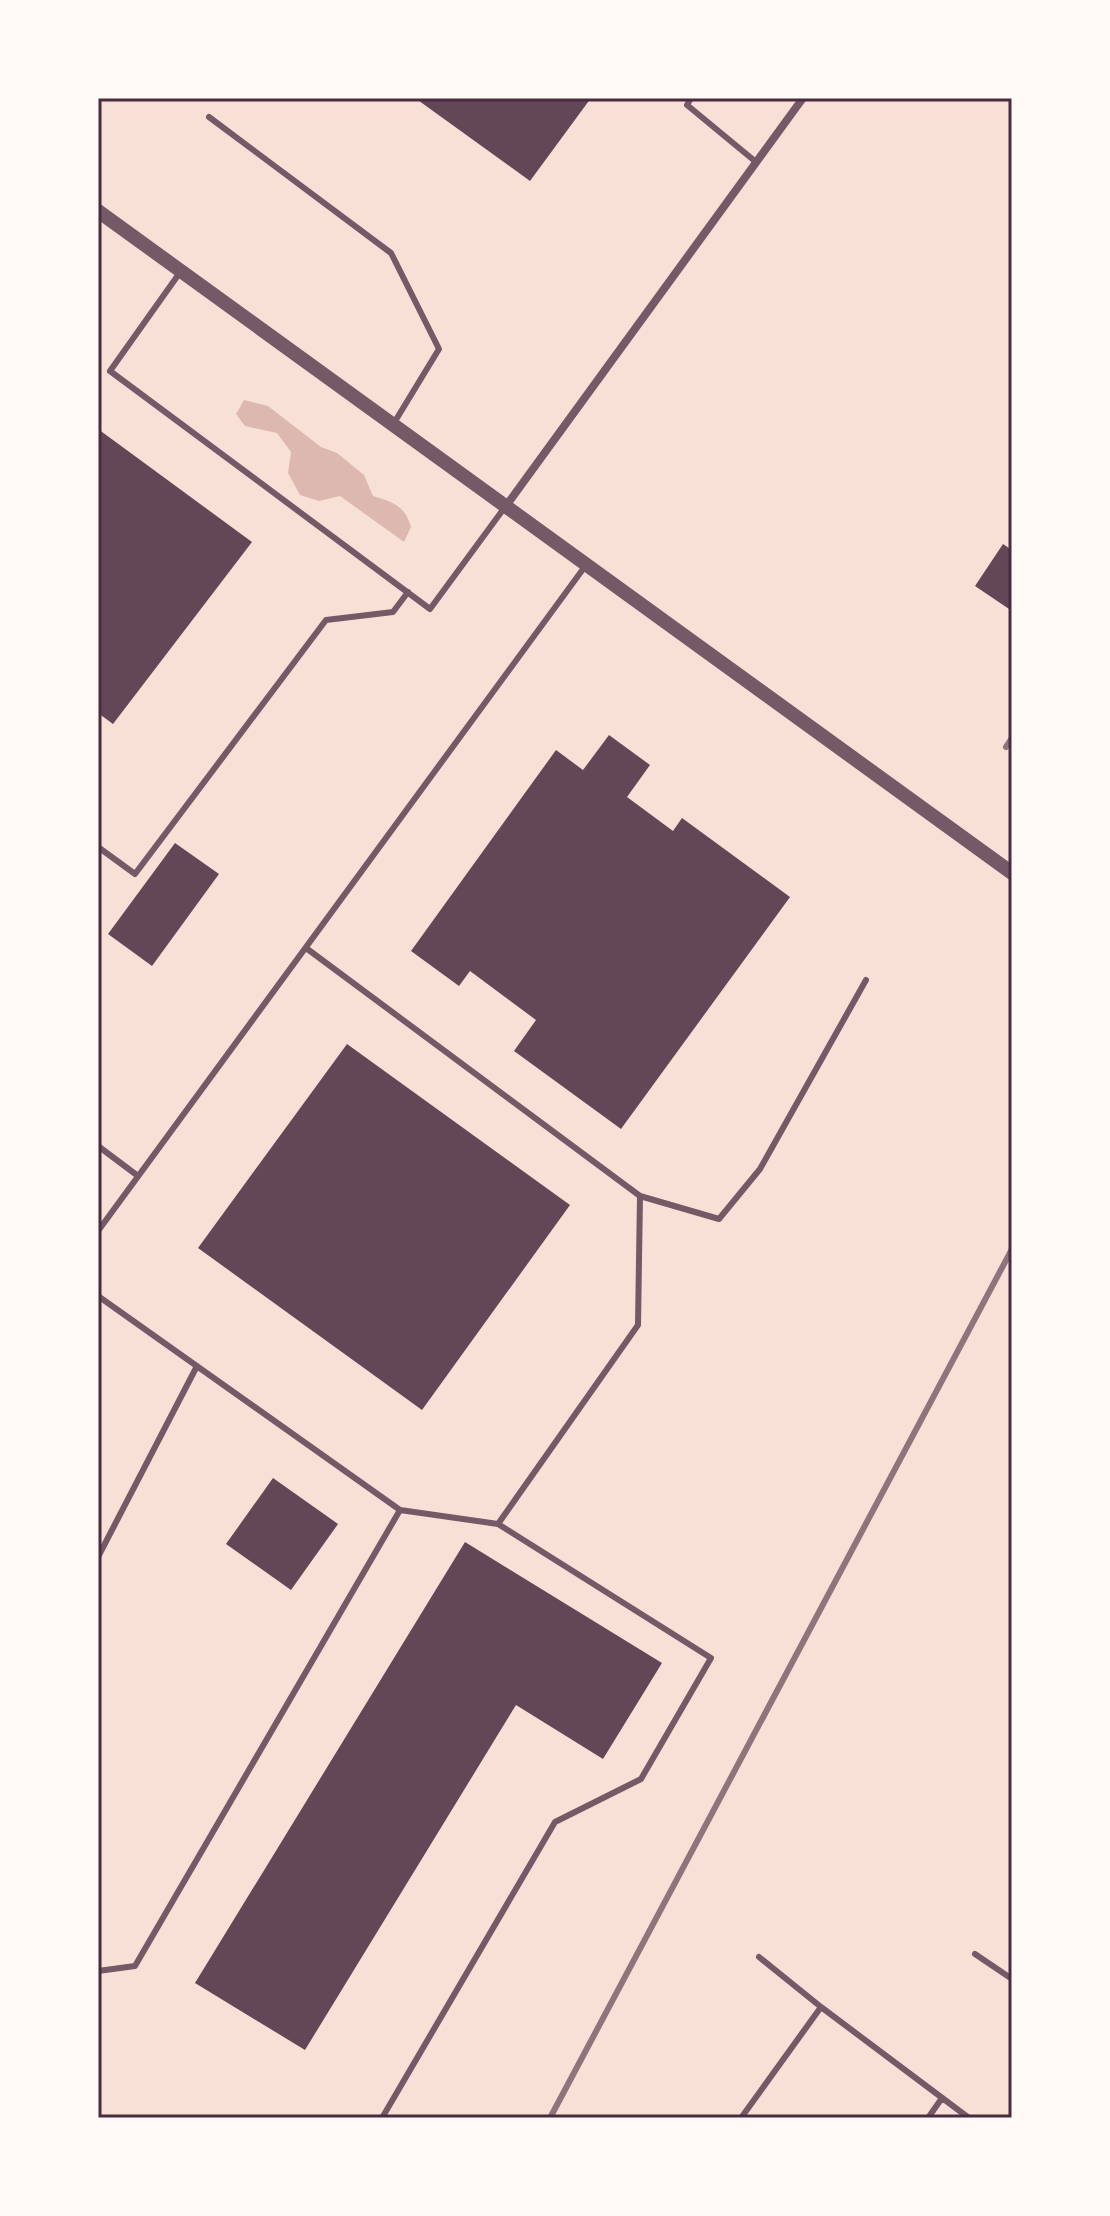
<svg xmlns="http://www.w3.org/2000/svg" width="1110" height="2216" font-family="Quicksand,sans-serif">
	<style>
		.water { fill: #dcb8b0 }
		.building { fill: #644757 }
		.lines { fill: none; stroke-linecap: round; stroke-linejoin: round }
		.service { stroke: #755966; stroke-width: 6 }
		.minor { stroke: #755966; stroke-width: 8 }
		.tertiary { stroke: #755966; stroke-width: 14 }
		.rail { stroke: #8f747c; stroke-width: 6 }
		.neatline { fill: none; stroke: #4a2c40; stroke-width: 3 }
	</style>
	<rect width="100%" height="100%" fill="#f7e1d7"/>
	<path class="water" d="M 244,400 L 268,406 L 321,447 L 337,453 L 364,475 L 373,496 C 393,502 405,506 411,527 L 404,542 L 340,496 L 319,501 L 300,495 L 288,473 L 291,452 L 277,433 L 245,426 L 236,414 Z"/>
	<path class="building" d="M 415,98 L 591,98 L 530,181 Z
		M 98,429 L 252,542 L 113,724 L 98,713 Z
		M 1003,544 L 1012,550 L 1012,611 L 975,586 Z
		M 609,735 L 650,765 L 627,797 L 673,831 L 682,818 L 790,897 L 621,1129 L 514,1051 L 536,1020 L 470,971 L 459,986 L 411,951 L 556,750 L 583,770 Z
		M 175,843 L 219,874 L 152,966 L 108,934 Z
		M 347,1044 L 570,1205 L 422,1410 L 198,1248 Z
		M 273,1478 L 338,1524 L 291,1590 L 226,1544 Z
		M 465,1542 L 662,1663 L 603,1759 L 516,1705 L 305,2050 L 195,1983 Z"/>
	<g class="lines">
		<path class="service" d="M 691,98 L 687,105 L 756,162
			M 209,117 L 391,253 L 439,349 L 394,423
			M 181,271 L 110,371 L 430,609 L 505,507
			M 98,847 L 135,874 L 326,620 L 393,612 L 408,592
			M 306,948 L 640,1196 L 638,1325 L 498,1524
			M 98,1146 L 138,1176
			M 640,1196 L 719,1219 L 760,1169 L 866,980
			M 98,1231 L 586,565
			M 98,1296 L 400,1510 L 498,1524 L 711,1658 L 641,1779 L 555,1822 L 382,2118
			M 98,1557 L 197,1366
			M 975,1954 L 1012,1979
			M 759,1957 L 821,2007 L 969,2118
			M 98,1971 L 135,1966 L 400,1510
			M 741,2118 L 821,2007
			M 928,2118 L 942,2098"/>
		<path class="minor" d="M 506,506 L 803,98"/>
		<path class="tertiary" d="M 98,211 L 1012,873"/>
		<path class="rail" d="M 1006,747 L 1012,738
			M 550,2118 L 1012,1249"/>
	</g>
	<rect width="1110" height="2216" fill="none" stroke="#fffaf5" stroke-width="200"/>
	<rect x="100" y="100" width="910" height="2016" class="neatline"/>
</svg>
